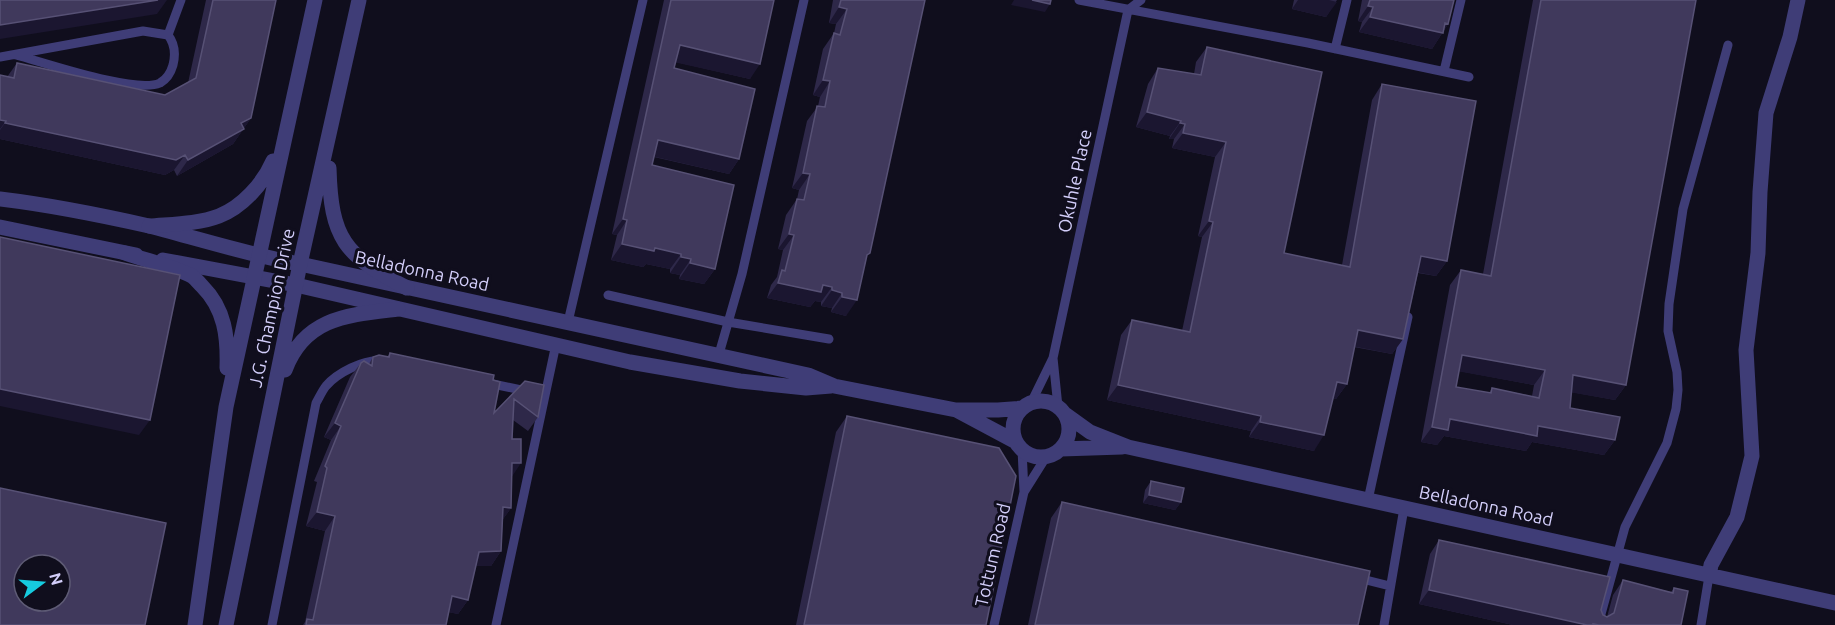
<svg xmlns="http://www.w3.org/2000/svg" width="1835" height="625" font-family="Ubuntu,sans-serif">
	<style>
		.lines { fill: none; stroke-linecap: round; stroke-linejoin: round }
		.service { stroke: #3f3d77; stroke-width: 9 }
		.minor { stroke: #3f3d77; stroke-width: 15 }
		.tertiary { stroke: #3f3d77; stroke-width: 15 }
		.wall { fill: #2e2849; fill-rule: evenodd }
		.shaded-wall { fill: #1b1630 }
		.building { fill: #40395c; stroke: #575175; stroke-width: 1.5; fill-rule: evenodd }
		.labels { text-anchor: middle; stroke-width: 6; stroke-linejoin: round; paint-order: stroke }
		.street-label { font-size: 18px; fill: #d3cefa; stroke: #100e1d }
	</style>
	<rect width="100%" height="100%" fill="#100e1d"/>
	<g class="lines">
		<path class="service" d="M 1079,0 L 1308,43 L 1469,77
			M 1128,10 L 1141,0
			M 168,35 L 181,0
			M 1335,49 L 1347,0
			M 0,57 L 143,31 L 168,35 C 175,44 176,53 173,65 C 171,72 167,79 160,83 C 135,94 46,63 16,55
			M 1444,71 L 1461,0
			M 608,295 L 728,322 L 829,339
			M 568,322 L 643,0
			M 719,354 L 742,274 L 804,0
			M 1053,358 L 1058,407
			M 488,383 L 545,395
			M 1031,403 L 1053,358 L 1128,10
			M 1024,492 L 1046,457
			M 1368,500 L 1408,317
			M 1358,578 L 1390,586
			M 272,625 L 316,403 C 319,398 322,391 326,386 C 337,373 364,359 381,361
			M 496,625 L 556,344
			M 994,625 L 1024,492 L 1022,449
			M 1384,625 L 1404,508
			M 1598,625 L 1625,527 L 1667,443 L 1676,409 L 1678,390 L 1677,372 L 1668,331 L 1669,304 L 1683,209 L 1728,45
			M 1701,625 L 1709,576"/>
		<path class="minor" d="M 0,199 C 50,205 100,215 149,226 C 200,239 249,255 300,264 L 808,375 L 834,386 L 956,410 L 998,410 L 1023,408
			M 0,227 L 136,255
			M 163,260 L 296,285 L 630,362 L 740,381 L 806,388 L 831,386
			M1013 429a28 28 0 1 1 56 0a28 28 0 1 1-56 0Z
			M 958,411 L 1016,442
			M 1065,414 L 1090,432 L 1128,447 L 1835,603
			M 1061,449 L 1122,447
			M 1709,576 L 1711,565 L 1737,517 L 1752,456 L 1746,350 L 1758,253 L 1760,192 L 1766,113 L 1790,37 L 1798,0"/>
		<path class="tertiary" d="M 329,168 C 331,239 344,255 407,288
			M 149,226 C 171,224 198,224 219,216 C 242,207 263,184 273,161
			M 125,253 C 144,260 175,267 192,276 C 195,278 199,283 202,286 C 225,309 228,337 227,368
			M 285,370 C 305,317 348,315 398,309
			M 195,625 L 226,407 L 315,0
			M 226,625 L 300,264 L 359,0"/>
	</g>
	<path class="wall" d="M 206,0 L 276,0 L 251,118 L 233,144 L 177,176 L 174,170 L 165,175 L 0,139 L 0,75 L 7,77 L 17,63 L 165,95 L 188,83 Z
		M 664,0 L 774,0 L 750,79 L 676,62 L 674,68 L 739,159 L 729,174 L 654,157 L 652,165 L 715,269 L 704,284 L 679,279 L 680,275 L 670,273 L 670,269 L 646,264 L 643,267 L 611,260 L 617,235 L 612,234 Z
		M 833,0 L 925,0 L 866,260 L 846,316 L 831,312 L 832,308 L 821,306 L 821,302 L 815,301 L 810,307 L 767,298 L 771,285 L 777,277 L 783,250 L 778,249 L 786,215 L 797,199 L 799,190 L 792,188 L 807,121 L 818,106 L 820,97 L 813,95 L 823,49 L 834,33 L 836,24 L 829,23 Z
		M 1294,0 L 1337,0 L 1326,17 L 1292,9 Z
		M 1362,0 L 1454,0 L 1448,24 L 1432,49 L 1359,32 L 1362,22 L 1358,21 Z
		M 1533,0 L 1696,0 L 1626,385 L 1615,400 L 1571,392 L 1570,408 L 1615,440 L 1604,455 L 1532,442 L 1526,451 L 1444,436 L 1437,445 L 1421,442 L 1450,285 L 1461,270 L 1483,274 ZM 1459,371 L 1534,385 L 1532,396 L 1492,388 L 1489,393 L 1456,387 Z
		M 1207,47 L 1284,253 L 1342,265 L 1372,100 L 1382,84 L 1447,261 L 1436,276 L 1418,273 L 1403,339 L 1392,354 L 1354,347 L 1347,384 L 1336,399 L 1333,398 L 1314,451 L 1249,437 L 1251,431 L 1107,400 L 1121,335 L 1132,320 L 1182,331 L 1202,237 L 1198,236 L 1215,157 L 1172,148 L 1174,139 L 1169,139 L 1170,136 L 1136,127 L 1148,84 L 1158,68 L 1194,74 L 1196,62 Z
		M 390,353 L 493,380 L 494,413 L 525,381 L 538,417 L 528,431 L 513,420 L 511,508 L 503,519 L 501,551 L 491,566 L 475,566 L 468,600 L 458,614 L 449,612 L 446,625 L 303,625 L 305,622 L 325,531 L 306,526 L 317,482 L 314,481 L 331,440 L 324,437 L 350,377 L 361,363 L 369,364 L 373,357 L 387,357 Z
		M 847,416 L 986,625 L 796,625 L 836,432 Z
		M 1151,481 L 1181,502 L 1175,510 L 1143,503 L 1145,490 Z
		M 1062,502 L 1358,625 L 1028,625 L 1051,518 Z
		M 1439,540 L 1601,610 L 1603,615 L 1607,617 L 1613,595 L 1623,580 L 1671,592 L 1674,588 L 1681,625 L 1513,625 L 1419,604 L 1430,554 Z"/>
	<path class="shaded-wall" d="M 158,0 L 167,0 L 157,14 L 0,39 L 0,25 Z
		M 1014,0 L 1032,0 L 1050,4 L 1045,12 L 1011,5 Z
		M 1298,0 L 1329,0 L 1337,2 L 1326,17 L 1292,9 Z
		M 1368,6 L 1373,7 L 1362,22 L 1358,21 Z
		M 839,7 L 847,9 L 836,24 L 829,23 Z
		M 1370,17 L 1445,23 L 1448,24 L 1432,49 L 1359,32 Z
		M 680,45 L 760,64 L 750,79 L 669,61 Z
		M 823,80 L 830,81 L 820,97 L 813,95 Z
		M 1147,112 L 1181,121 L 1170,136 L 1136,127 Z
		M 251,118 L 233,144 L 177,176 L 188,160 L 241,123 Z
		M 0,120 L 6,121 L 0,129 Z
		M 5,123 L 185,155 L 174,170 L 165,175 L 0,139 L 0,130 Z
		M 1180,123 L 1185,124 L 1174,139 L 1169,139 Z
		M 1183,133 L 1226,142 L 1215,157 L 1172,148 Z
		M 658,140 L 739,159 L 729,174 L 647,155 Z
		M 803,173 L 810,174 L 799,190 L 792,188 Z
		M 623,219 L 627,220 L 617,235 L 612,234 Z
		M 1209,221 L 1213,222 L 1202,237 L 1198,236 Z
		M 789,234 L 794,235 L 783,250 L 778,249 Z
		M 622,244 L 655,248 L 681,254 L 670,269 L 646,264 L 643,267 L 611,260 Z
		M 1421,256 L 1447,261 L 1436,276 L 1411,271 Z
		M 681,257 L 691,259 L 680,275 L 670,273 Z
		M 690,263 L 715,269 L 704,284 L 679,279 Z
		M 778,283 L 823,285 L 832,287 L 821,302 L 815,301 L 810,307 L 767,298 Z
		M 832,290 L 842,293 L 832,308 L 821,306 Z
		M 842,297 L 857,300 L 846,316 L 831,312 Z
		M 1358,330 L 1403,339 L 1392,354 L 1347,345 Z
		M 1462,355 L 1545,370 L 1534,385 L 1451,370 Z
		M 1573,375 L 1626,385 L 1615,400 L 1563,391 Z
		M 1337,382 L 1347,384 L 1336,399 L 1327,397 Z
		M 1118,385 L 1261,416 L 1251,431 L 1107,400 Z
		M 0,389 L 150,420 L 139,435 L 0,406 Z
		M 1450,419 L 1538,426 L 1615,440 L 1604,455 L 1532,442 L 1526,451 L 1444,436 L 1437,445 L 1421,442 L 1432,427 Z
		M 1260,422 L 1324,435 L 1314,451 L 1249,437 Z
		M 335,423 L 341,426 L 331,440 L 324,437 Z
		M 512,463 L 521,463 L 511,478 Z
		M 1149,495 L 1181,502 L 1175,510 L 1143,503 Z
		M 503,507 L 511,508 L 501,522 Z
		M 317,512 L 335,516 L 325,531 L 306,526 Z
		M 501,551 L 491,566 L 468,566 L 479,552 Z
		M 1429,590 L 1587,625 L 1513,625 L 1419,604 Z
		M 452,596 L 468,600 L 458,614 L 442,611 Z"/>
	<path class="building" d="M 0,0 L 158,0 L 0,25 Z
		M 213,0 L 276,0 L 251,118 L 241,123 L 244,129 L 188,160 L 185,155 L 176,160 L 5,123 L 6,121 L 0,120 L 0,75 L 14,78 L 17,63 L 165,95 L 196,78 Z
		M 671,0 L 774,0 L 760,64 L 680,45 L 674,68 L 755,89 L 739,159 L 658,140 L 652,165 L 734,185 L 715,269 L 690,263 L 691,259 L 681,257 L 681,254 L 655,248 L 654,251 L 622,244 L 627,220 L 623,219 Z
		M 841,0 L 925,0 L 870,253 L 867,255 L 857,300 L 842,297 L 842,293 L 832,290 L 832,287 L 823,285 L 821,292 L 778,283 L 782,270 L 785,271 L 794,235 L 789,234 L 797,199 L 804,200 L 810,174 L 803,173 L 817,106 L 825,107 L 830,81 L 823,80 L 834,33 L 840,35 L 847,9 L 839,7 Z
		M 1032,0 L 1051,0 L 1050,4 Z
		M 1370,0 L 1454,0 L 1448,24 L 1445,23 L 1443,33 L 1370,17 L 1373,7 L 1368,6 Z
		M 1541,0 L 1696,0 L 1626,385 L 1573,375 L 1570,408 L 1620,417 L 1615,440 L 1538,426 L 1537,436 L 1450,419 L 1448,430 L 1432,427 L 1461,270 L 1491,276 ZM 1462,355 L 1545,370 L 1539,398 L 1492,388 L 1491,393 L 1456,387 Z
		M 1207,47 L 1322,72 L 1284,253 L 1350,267 L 1382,84 L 1476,101 L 1447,261 L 1421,256 L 1403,339 L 1358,330 L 1347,384 L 1337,382 L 1324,435 L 1260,422 L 1261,416 L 1118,385 L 1132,320 L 1190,332 L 1213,222 L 1209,221 L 1226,142 L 1183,133 L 1185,124 L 1180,123 L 1181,121 L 1147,112 L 1158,68 L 1201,75 Z
		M 0,237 L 180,275 L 150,420 L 0,389 Z
		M 390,353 L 494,375 L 493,380 L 500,382 L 494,413 L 525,381 L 544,385 L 538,417 L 514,399 L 512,439 L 521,439 L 521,463 L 512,463 L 511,508 L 503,507 L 501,551 L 479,552 L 468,600 L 452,596 L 446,625 L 306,625 L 307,619 L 313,620 L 335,516 L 317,512 L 327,468 L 325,466 L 341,426 L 335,423 L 361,363 L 364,361 L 372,366 L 373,357 L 379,355 L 389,357 Z
		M 847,416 L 999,448 L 1016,476 L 986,625 L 804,625 Z
		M 1151,481 L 1184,488 L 1181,502 L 1149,495 Z
		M 0,488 L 166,523 L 145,625 L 0,625 ZM 24,565 L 60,565 L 60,601 L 24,601 Z
		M 1062,502 L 1370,571 L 1358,625 L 1035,625 Z
		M 1439,540 L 1610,577 L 1601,610 L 1603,615 L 1607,617 L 1614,613 L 1623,580 L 1673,593 L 1674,588 L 1688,591 L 1681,625 L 1599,625 L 1593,624 L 1593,625 L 1587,625 L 1429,590 Z"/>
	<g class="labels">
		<g class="street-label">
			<text transform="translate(1075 181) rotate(-78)" y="6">Okuhle Place</text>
			<text transform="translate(422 271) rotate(12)" y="6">Belladonna Road</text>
			<text transform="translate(272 308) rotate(-78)" y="6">J.G. Champion Drive</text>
			<text transform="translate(1486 506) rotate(12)" y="6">Belladonna Road</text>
			<text transform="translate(993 555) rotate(-77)" y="6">Tottum Road</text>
		</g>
	</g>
	<g transform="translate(42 583) rotate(74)"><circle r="28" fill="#100e1d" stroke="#5e5b75" stroke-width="1.5"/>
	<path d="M0-4.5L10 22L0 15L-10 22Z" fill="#16cbdf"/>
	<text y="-9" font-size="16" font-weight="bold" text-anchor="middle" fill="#d3cefa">N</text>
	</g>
</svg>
